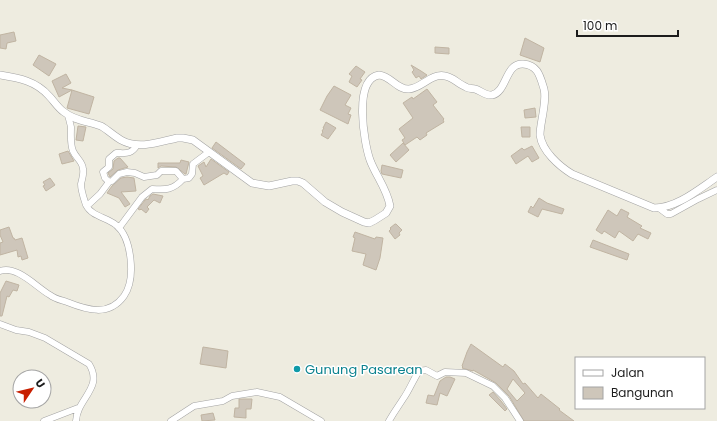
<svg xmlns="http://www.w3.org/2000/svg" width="717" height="421" font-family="Poppins,sans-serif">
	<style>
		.building { fill: #cec6ba; stroke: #c0b4a2; fill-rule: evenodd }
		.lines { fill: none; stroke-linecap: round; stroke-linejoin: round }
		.minor-casing { stroke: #a3a3a3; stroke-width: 7 }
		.tertiary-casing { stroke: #a3a3a3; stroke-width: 8 }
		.minor { stroke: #fff; stroke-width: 6 }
		.tertiary { stroke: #fff; stroke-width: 7 }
		.culture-dot { fill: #0f9aa8; stroke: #fff; stroke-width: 1.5 }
		.labels { text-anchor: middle; stroke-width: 3; stroke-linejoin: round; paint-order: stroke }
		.culture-label { font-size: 13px; fill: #0d838f; stroke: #fff; text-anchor: start }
	</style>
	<rect width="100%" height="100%" fill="#eeece0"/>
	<path class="building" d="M 14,32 L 16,41 L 7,43 L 6,49 L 0,48 L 0,35 Z
		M 525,38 L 544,48 L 540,62 L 520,55 Z
		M 435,47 L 449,48 L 449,54 L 435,53 Z
		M 39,55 L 56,64 L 49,76 L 33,65 Z
		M 411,65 L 421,71 L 427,75 L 421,79 L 419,76 L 416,78 L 412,72 L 414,70 Z
		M 356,66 L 365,72 L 360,79 L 362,80 L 357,87 L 349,82 L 352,76 L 349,74 Z
		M 66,74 L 71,83 L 62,88 L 72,90 L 59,97 L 52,81 Z
		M 334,86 L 351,95 L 345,105 L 351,108 L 348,114 L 351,115 L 348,124 L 320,110 L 327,96 Z
		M 427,89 L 437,102 L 433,105 L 444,119 L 443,120 L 444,122 L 426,133 L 427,135 L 420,140 L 417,137 L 405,145 L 402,140 L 405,138 L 399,129 L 413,118 L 403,103 L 412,97 L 413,99 Z
		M 72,90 L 94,97 L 89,114 L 67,108 Z
		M 535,108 L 536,117 L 525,118 L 524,110 Z
		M 326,122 L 336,128 L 328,139 L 321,135 L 323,132 L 322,131 L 324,128 L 323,128 Z
		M 78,126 L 86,127 L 83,141 L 76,140 Z
		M 521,127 L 530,127 L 530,137 L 522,137 Z
		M 216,142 L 245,164 L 241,169 L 212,148 Z
		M 403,143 L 409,150 L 396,162 L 390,155 Z
		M 532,146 L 539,158 L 532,162 L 528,156 L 516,164 L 511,156 L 522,148 L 524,150 Z
		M 68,151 L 74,161 L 62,164 L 59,154 Z
		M 118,158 L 120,158 L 128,167 L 118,170 L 110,177 L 108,173 L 113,169 L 114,161 Z
		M 211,159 L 229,172 L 227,175 L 224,173 L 204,185 L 200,178 L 203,176 L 198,166 L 204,162 L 206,167 Z
		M 181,160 L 189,162 L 186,174 L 185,174 L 176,167 L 161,166 L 158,168 L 158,163 L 180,163 Z
		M 382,165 L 403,170 L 401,178 L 382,174 L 381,171 Z
		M 127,177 L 134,178 L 136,191 L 121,192 L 130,204 L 125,207 L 119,198 L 107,193 L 112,186 L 121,178 Z
		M 50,178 L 55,185 L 46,191 L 43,186 L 45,185 L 43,182 Z
		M 153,194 L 163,196 L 160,203 L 154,200 L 147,207 L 149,209 L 146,213 L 141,209 L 140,210 L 138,209 L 145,200 L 147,199 L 148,200 L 150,196 Z
		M 539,198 L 547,203 L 564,209 L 562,214 L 542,209 L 538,217 L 528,212 L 531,206 L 533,208 Z
		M 621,209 L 629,213 L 627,217 L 642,226 L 640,228 L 651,233 L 648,239 L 638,234 L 633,241 L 619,231 L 615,238 L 604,231 L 602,234 L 596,230 L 608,210 L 617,216 Z
		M 395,224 L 396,224 L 402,230 L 399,233 L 400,235 L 395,239 L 389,231 L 391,229 L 390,228 Z
		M 9,227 L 13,238 L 14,238 L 15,240 L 22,238 L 28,258 L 22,260 L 21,256 L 18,257 L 17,250 L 0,255 L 0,243 L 3,242 L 0,235 L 0,230 Z
		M 355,232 L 375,239 L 376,237 L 383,238 L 380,258 L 376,270 L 363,265 L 366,254 L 352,251 L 355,238 L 353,237 Z
		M 593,240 L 629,254 L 627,260 L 590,247 Z
		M 6,281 L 19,285 L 17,291 L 13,290 L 9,297 L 7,296 L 2,316 L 0,316 L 0,293 Z
		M 471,344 L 503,367 L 505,364 L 514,371 L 523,384 L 525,383 L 538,398 L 541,394 L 560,409 L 559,410 L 574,421 L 524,421 L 509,396 L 496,383 L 473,370 L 473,371 L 462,368 L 463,367 L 462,366 L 467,352 ZM 513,379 L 525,393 L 517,401 L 507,389 Z
		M 203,347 L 228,351 L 226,368 L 200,364 Z
		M 446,377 L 450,377 L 455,379 L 447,396 L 440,393 L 437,405 L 426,403 L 428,395 L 434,396 L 440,381 Z
		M 493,392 L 501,401 L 507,409 L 505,411 L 489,395 Z
		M 239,399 L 252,399 L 251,409 L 246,409 L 246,418 L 234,417 L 235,408 L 239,408 Z
		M 213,413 L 215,420 L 202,421 L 201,415 Z"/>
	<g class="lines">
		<g class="minor-casing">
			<path id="minor" d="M 109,182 L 112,181 L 119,174 L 127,172 L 135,173 L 144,177 L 157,175 L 161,171 L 176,171 L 183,179
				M 87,206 L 100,194 L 109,182 L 105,178 L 103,172 L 109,167 L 109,159 L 116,153 C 126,153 131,155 137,145
				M 659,208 L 667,214 L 671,214 L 698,199 L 717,190
				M 119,228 L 142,197 L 152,189 C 166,190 173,190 183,179 L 189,178 L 192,174 L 193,164 L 209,152
				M 0,271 C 17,265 36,287 50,295 C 55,299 61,300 67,302 C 87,310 109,317 124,296 C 136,279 132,238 116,225 C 107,217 92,217 86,205 C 84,199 81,191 81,184 C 82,179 84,175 83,169 C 83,162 76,158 73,151 C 70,144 71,135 71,127 C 70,123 69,119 68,115
				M 0,324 L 16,330 L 29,332 L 45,338 L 89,364 C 104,388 77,398 76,421
				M 44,421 L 78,408
				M 171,421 L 194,406 L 223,401 L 232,396 L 257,392 L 280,397 L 321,421
				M 389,421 C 394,412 398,407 403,399 C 409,391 413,380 419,371 L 426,370 L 437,376 L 445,372 L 466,373 L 493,386 L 505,398 L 520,421"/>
		</g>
		<g class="tertiary-casing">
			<path id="tertiary" d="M 0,75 C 19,78 36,81 49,96 C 54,101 58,108 64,112 C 75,121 88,121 101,126 C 108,130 114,136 121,140 C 139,150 159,142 177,138 L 183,138 L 193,140 L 252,183 L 269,186 L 292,181 L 298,181 L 303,183 L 325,202 L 342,212 L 364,222 L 369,223 L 375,220 L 386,213 L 390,206 C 387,189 376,176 370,160 C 364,143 353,79 379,75 C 391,76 397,90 409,89 C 422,88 431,73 445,76 C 453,77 458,84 466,87 C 468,89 472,88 475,89 C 480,90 485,96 492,95 C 507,92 505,63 523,64 C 538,65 540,76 544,89 C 546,97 544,106 543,113 C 542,120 540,128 540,135 C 542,151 559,166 572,174 L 654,208 C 677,208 699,189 717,177"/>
		</g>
		<use href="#minor" class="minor"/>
		<use href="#tertiary" class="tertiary"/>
	</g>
	<circle class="culture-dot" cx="297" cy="369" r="4"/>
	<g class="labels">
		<g class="culture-label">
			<text x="305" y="374">Gunung Pasarean</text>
		</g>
	</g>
	<rect x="575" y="357" width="130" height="52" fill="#ffffff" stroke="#a4a4a4"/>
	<rect x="583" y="370" width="20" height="6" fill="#ffffff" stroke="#a4a4a4"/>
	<text x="611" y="377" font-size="12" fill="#1c1c1c">Jalan</text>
	<rect x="583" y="387" width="20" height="12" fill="#cec6ba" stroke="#a4a4a4"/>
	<text x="611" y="397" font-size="12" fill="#1c1c1c">Bangunan</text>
	<g transform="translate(32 389) rotate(55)"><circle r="19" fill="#ffffff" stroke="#a4a4a4"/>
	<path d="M0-3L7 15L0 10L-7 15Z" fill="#c81f00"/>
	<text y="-6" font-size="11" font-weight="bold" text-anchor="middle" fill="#1c1c1c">U</text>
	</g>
	<path d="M577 30v6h101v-6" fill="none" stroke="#1c1c1c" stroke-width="2"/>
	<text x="583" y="30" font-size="12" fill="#1c1c1c" stroke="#ffffff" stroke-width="3" paint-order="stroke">100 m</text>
</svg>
